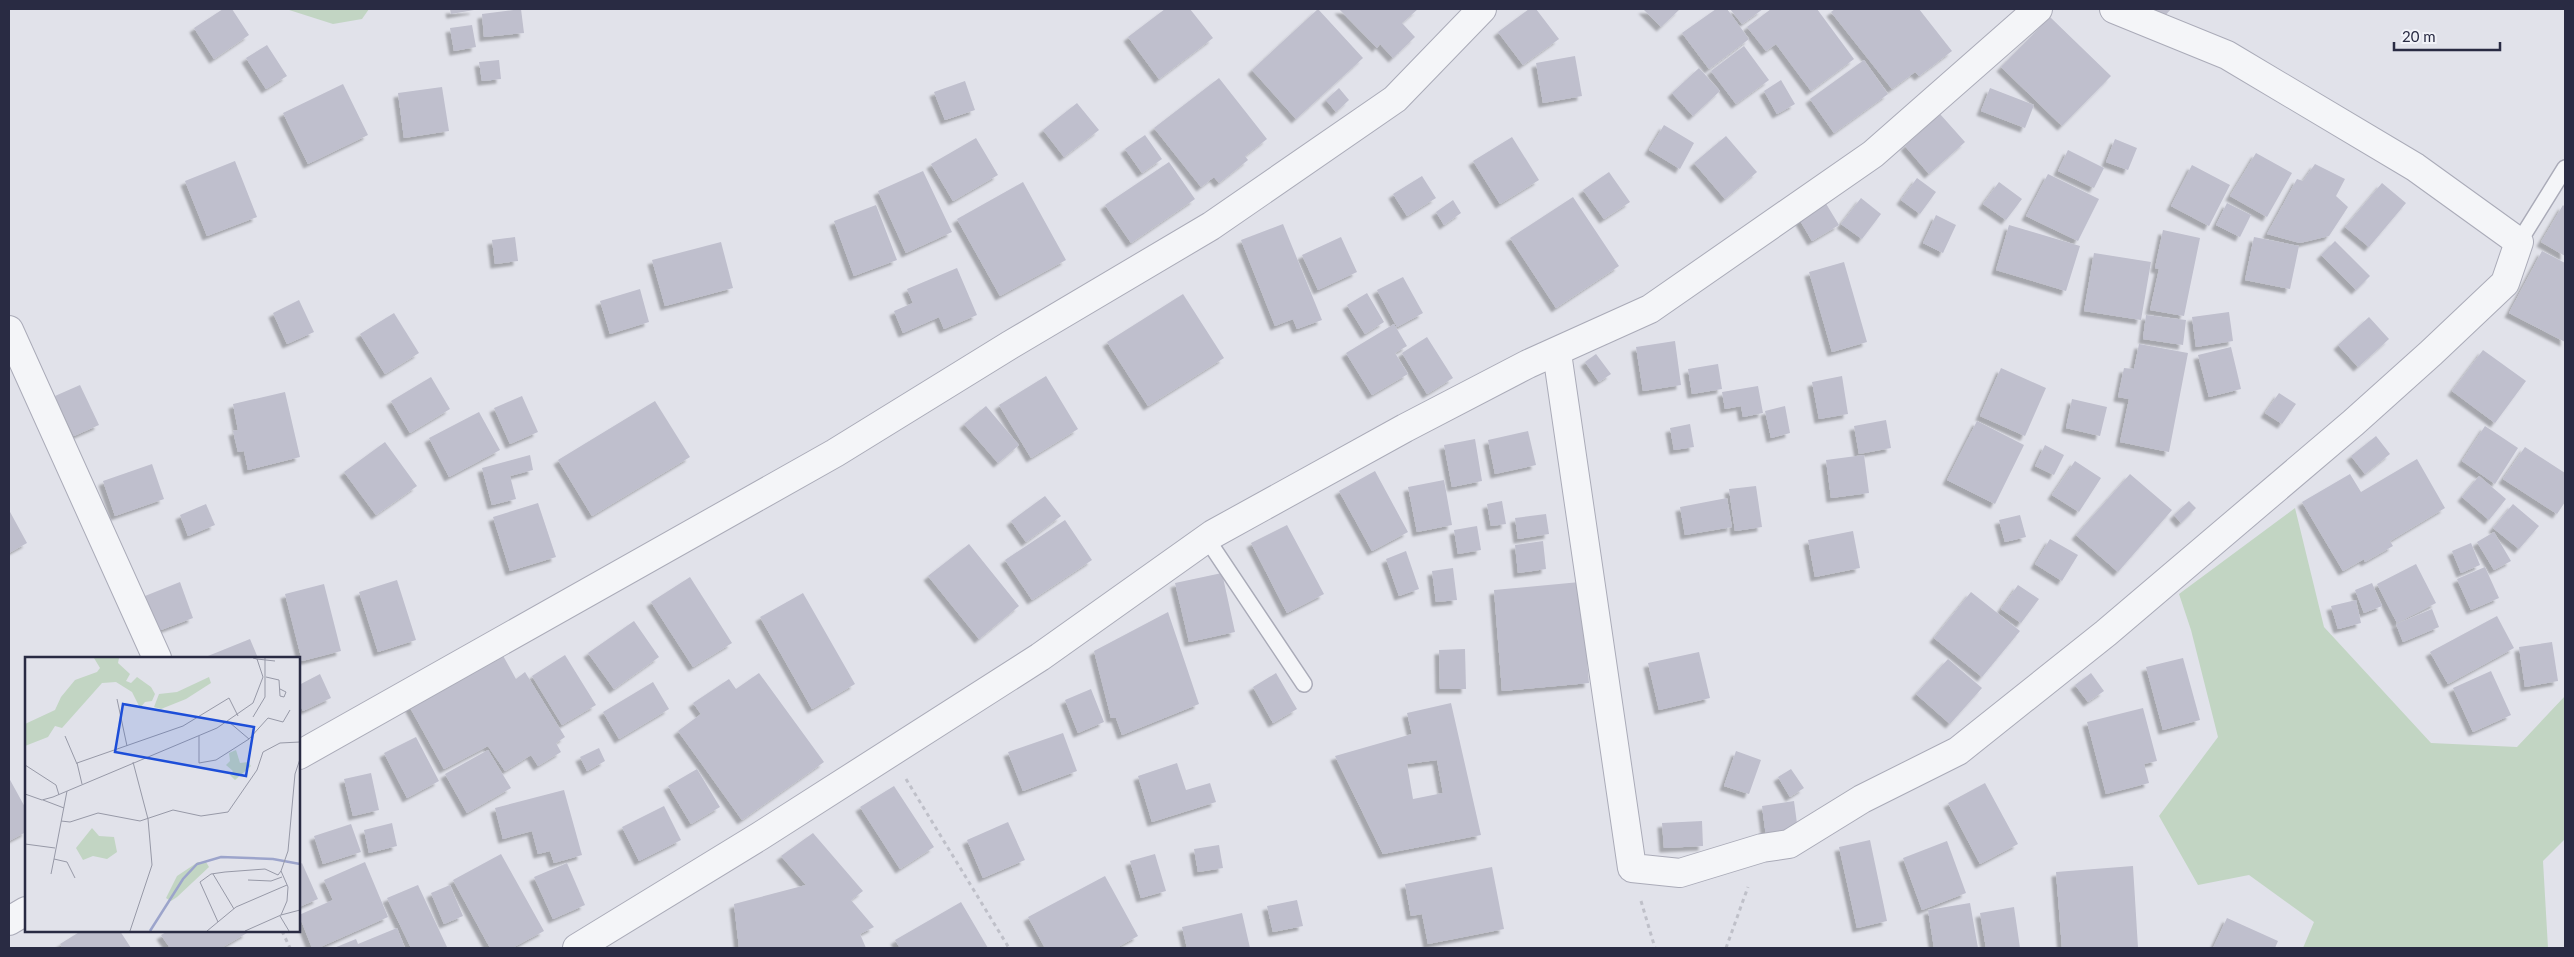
<svg xmlns="http://www.w3.org/2000/svg" width="2574" height="957" font-family="Lato,sans-serif">
	<style>
		.green { fill: #c2d5c3 }
		.building { fill: #bfbfcd; fill-rule: evenodd; filter: url(#shadow) }
		.lines { fill: none; stroke-linecap: round; stroke-linejoin: round }
		.lane-casing { stroke: #aaabb8; stroke-width: 18 }
		.street-casing { stroke: #aaabb8; stroke-width: 30 }
		.path { stroke: #bfc0c9; stroke-width: 3; stroke-dasharray: 4 4; stroke-linecap: butt }
		.lane { stroke: #f4f5f8; stroke-width: 15 }
		.street { stroke: #f4f5f8; stroke-width: 28 }
		.inset-river { fill: none; stroke: #9ca4cb; stroke-width: 2.5 }
		.inset-road { fill: none; stroke: #9799a7; stroke-width: 1 }
		.view { fill: #1d4ed8; fill-opacity: 0.15; stroke: #1d4ed8; stroke-width: 2.5 }
		.inset-edge { fill: none; stroke: #292b43; stroke-width: 2.5 }
	</style>
	<defs>
		<filter id="shadow"><feDropShadow dx="-4.5" dy="4.5" stdDeviation="1" flood-color="#0004"/></filter>
	</defs>
	<rect width="100%" height="100%" fill="#e1e2ea"/>
	<path class="green" d="M 286,9 L 369,9 L 362,19 L 333,24 Z
		M 2295,508 L 2324,627 L 2431,743 L 2517,747 L 2565,696 L 2565,839 L 2543,861 L 2548,948 L 2303,948 L 2314,922 L 2249,875 L 2198,885 L 2159,816 L 2218,737 L 2191,630 L 2179,594 Z"/>
	<path class="building" d="M 223,9 L 232,9 L 249,35 L 214,59 L 194,28 Z
		M 450,9 L 474,9 L 474,10 L 451,14 Z
		M 521,9 L 524,33 L 484,37 L 482,14 Z
		M 1165,9 L 1190,9 L 1213,38 L 1159,79 L 1128,37 Z
		M 1318,9 L 1363,58 L 1296,119 L 1252,70 Z
		M 1339,9 L 1418,9 L 1402,23 L 1415,37 L 1393,58 L 1380,44 L 1377,48 Z
		M 1529,9 L 1536,9 L 1559,39 L 1523,65 L 1498,32 Z
		M 1643,9 L 1680,9 L 1661,27 Z
		M 1716,9 L 1727,9 L 1749,39 L 1709,69 L 1682,33 Z
		M 1730,9 L 1763,9 L 1742,24 Z
		M 1771,9 L 1817,9 L 1854,59 L 1811,91 L 1776,44 L 1766,51 L 1747,27 Z
		M 1835,9 L 1919,9 L 1952,51 L 1919,76 L 1915,72 L 1892,89 L 1831,12 Z
		M 2153,9 L 2171,9 L 2163,18 Z
		M 2050,17 L 2111,76 L 2062,126 L 2001,67 Z
		M 472,25 L 476,47 L 454,51 L 450,28 Z
		M 267,45 L 287,76 L 266,89 L 246,58 Z
		M 1744,46 L 1769,80 L 1736,104 L 1711,71 Z
		M 1575,56 L 1582,96 L 1543,103 L 1536,63 Z
		M 499,60 L 501,79 L 482,81 L 479,62 Z
		M 1864,60 L 1888,94 L 1834,133 L 1810,99 Z
		M 1699,68 L 1720,91 L 1693,116 L 1672,93 Z
		M 1219,78 L 1267,139 L 1245,156 L 1248,160 L 1219,183 L 1214,177 L 1201,187 L 1154,128 Z
		M 1781,80 L 1795,104 L 1777,114 L 1764,91 Z
		M 965,81 L 975,110 L 945,120 L 934,92 Z
		M 343,84 L 368,135 L 308,164 L 283,113 Z
		M 442,87 L 449,131 L 404,138 L 398,93 Z
		M 1339,88 L 1349,100 L 1336,112 L 1326,100 Z
		M 1990,88 L 2034,105 L 2025,128 L 1981,111 Z
		M 1077,103 L 1099,130 L 1064,157 L 1043,130 Z
		M 1940,114 L 1965,142 L 1929,174 L 1905,146 Z
		M 1664,125 L 1694,143 L 1680,169 L 1649,150 Z
		M 1145,135 L 1162,159 L 1142,173 L 1125,149 Z
		M 1726,136 L 1757,172 L 1725,199 L 1694,163 Z
		M 1512,137 L 1539,180 L 1500,204 L 1473,161 Z
		M 976,138 L 998,175 L 953,201 L 931,164 Z
		M 2115,139 L 2137,148 L 2128,170 L 2106,162 Z
		M 2068,150 L 2104,168 L 2094,188 L 2058,171 Z
		M 2256,153 L 2292,173 L 2267,217 L 2230,196 Z
		M 235,161 L 257,217 L 207,236 L 185,181 Z
		M 1169,162 L 1195,199 L 1131,243 L 1105,205 Z
		M 2315,164 L 2345,179 L 2336,196 L 2348,207 L 2329,236 L 2300,243 L 2267,234 L 2297,179 L 2303,181 Z
		M 2192,165 L 2230,185 L 2209,226 L 2171,206 Z
		M 923,171 L 952,232 L 906,253 L 878,191 Z
		M 1609,172 L 1630,202 L 1604,219 L 1583,190 Z
		M 2048,174 L 2099,199 L 2078,241 L 2026,216 Z
		M 1422,176 L 1436,198 L 1407,216 L 1393,194 Z
		M 1917,178 L 1936,192 L 1920,214 L 1901,200 Z
		M 1023,182 L 1066,260 L 1000,296 L 957,219 Z
		M 1999,182 L 2022,199 L 2006,220 L 1983,204 Z
		M 2382,183 L 2406,203 L 2369,247 L 2345,227 Z
		M 1573,197 L 1619,266 L 1556,308 L 1510,238 Z
		M 1861,198 L 1881,214 L 1862,239 L 1841,224 Z
		M 1453,200 L 1461,213 L 1444,225 L 1436,212 Z
		M 1825,202 L 1839,225 L 1812,241 L 1798,217 Z
		M 2227,203 L 2251,215 L 2240,237 L 2216,225 Z
		M 876,205 L 897,260 L 854,276 L 834,221 Z
		M 2563,205 L 2565,207 L 2565,256 L 2541,242 Z
		M 1936,215 L 1956,225 L 1943,253 L 1923,243 Z
		M 1283,224 L 1322,320 L 1297,329 L 1293,319 L 1275,326 L 1241,240 Z
		M 2009,225 L 2080,246 L 2066,291 L 1996,270 Z
		M 2163,230 L 2200,238 L 2184,316 L 2150,310 L 2159,269 L 2155,268 Z
		M 515,237 L 518,261 L 495,264 L 492,240 Z
		M 1341,237 L 1357,272 L 1318,290 L 1302,255 Z
		M 2254,237 L 2299,246 L 2290,289 L 2245,280 Z
		M 2335,241 L 2370,276 L 2356,290 L 2321,255 Z
		M 721,242 L 733,288 L 665,306 L 652,260 Z
		M 2542,251 L 2565,263 L 2565,342 L 2509,313 Z
		M 2094,253 L 2151,262 L 2141,320 L 2084,311 Z
		M 1844,262 L 1867,342 L 1832,352 L 1809,272 Z
		M 957,268 L 977,315 L 944,329 L 939,317 L 903,333 L 894,311 L 913,303 L 907,289 Z
		M 1403,277 L 1423,313 L 1397,327 L 1377,290 Z
		M 640,289 L 649,322 L 610,334 L 600,301 Z
		M 1367,293 L 1384,322 L 1365,334 L 1347,305 Z
		M 1183,294 L 1224,358 L 1148,406 L 1107,342 Z
		M 299,300 L 314,332 L 287,344 L 273,313 Z
		M 2229,312 L 2233,341 L 2196,347 L 2192,317 Z
		M 394,313 L 419,353 L 385,374 L 360,334 Z
		M 2146,315 L 2186,320 L 2183,345 L 2143,339 Z
		M 2369,317 L 2389,339 L 2358,367 L 2338,345 Z
		M 1394,324 L 1407,346 L 1395,353 L 1408,374 L 1372,395 L 1346,353 Z
		M 1427,337 L 1453,378 L 1427,394 L 1402,353 Z
		M 1675,341 L 1681,385 L 1643,391 L 1636,347 Z
		M 2139,344 L 2188,353 L 2169,452 L 2120,442 L 2129,399 L 2118,397 L 2124,368 L 2134,369 Z
		M 2231,347 L 2241,389 L 2209,397 L 2198,355 Z
		M 2483,350 L 2526,381 L 2495,423 L 2452,391 Z
		M 1596,354 L 1611,374 L 1599,382 L 1585,362 Z
		M 1718,364 L 1722,389 L 1692,394 L 1688,369 Z
		M 2001,368 L 2046,388 L 2025,436 L 1980,416 Z
		M 1046,376 L 1078,429 L 1031,458 L 999,405 Z
		M 1842,376 L 1848,414 L 1819,419 L 1812,382 Z
		M 431,377 L 450,409 L 410,433 L 391,401 Z
		M 80,385 L 99,425 L 74,436 L 55,396 Z
		M 1758,386 L 1763,413 L 1743,417 L 1741,406 L 1725,409 L 1722,392 Z
		M 285,392 L 300,457 L 248,470 L 244,451 L 238,452 L 233,431 L 238,430 L 233,404 Z
		M 2279,393 L 2296,404 L 2282,424 L 2265,413 Z
		M 522,396 L 538,432 L 510,444 L 494,408 Z
		M 2072,399 L 2107,407 L 2100,436 L 2066,428 Z
		M 655,401 L 690,457 L 592,516 L 558,460 Z
		M 986,406 L 1019,445 L 998,463 L 964,424 Z
		M 1785,406 L 1790,433 L 1771,438 L 1765,411 Z
		M 479,412 L 500,450 L 449,477 L 429,438 Z
		M 1886,420 L 1891,448 L 1859,454 L 1854,426 Z
		M 1977,421 L 2024,445 L 1995,504 L 1947,480 Z
		M 1690,424 L 1694,447 L 1674,450 L 1670,428 Z
		M 2485,426 L 2518,448 L 2495,484 L 2462,461 Z
		M 1528,431 L 1536,465 L 1495,474 L 1488,440 Z
		M 2376,436 L 2390,454 L 2365,474 L 2351,456 Z
		M 1475,439 L 1482,481 L 1452,487 L 1444,445 Z
		M 385,442 L 417,486 L 376,515 L 344,472 Z
		M 2045,445 L 2064,455 L 2054,475 L 2035,466 Z
		M 2525,447 L 2565,473 L 2565,502 L 2557,514 L 2503,479 Z
		M 530,455 L 533,470 L 510,476 L 516,499 L 492,505 L 482,468 Z
		M 1864,455 L 1869,493 L 1831,498 L 1826,460 Z
		M 2417,459 L 2445,508 L 2390,541 L 2393,546 L 2365,562 L 2364,559 L 2343,571 L 2302,502 L 2350,474 L 2361,492 Z
		M 2075,461 L 2101,478 L 2079,512 L 2052,495 Z
		M 152,464 L 164,499 L 115,516 L 103,481 Z
		M 1375,471 L 1408,532 L 1372,551 L 1339,491 Z
		M 2130,474 L 2172,510 L 2118,572 L 2076,535 Z
		M 2479,476 L 2506,499 L 2489,520 L 2462,497 Z
		M 1444,480 L 1452,525 L 1417,532 L 1408,487 Z
		M 1756,486 L 1762,527 L 1735,531 L 1729,489 Z
		M 1045,496 L 1061,516 L 1026,542 L 1011,521 Z
		M 1727,498 L 1732,527 L 1685,535 L 1680,507 Z
		M 1502,501 L 1506,524 L 1491,526 L 1487,504 Z
		M 2189,501 L 2196,508 L 2181,523 L 2174,515 Z
		M 538,503 L 556,557 L 510,571 L 493,517 Z
		M 206,504 L 215,525 L 188,536 L 180,515 Z
		M 2513,504 L 2539,526 L 2519,549 L 2493,528 Z
		M 9,510 L 27,543 L 9,553 Z
		M 1546,514 L 1549,534 L 1518,539 L 1515,518 Z
		M 2020,515 L 2026,537 L 2005,542 L 1999,520 Z
		M 1065,520 L 1092,560 L 1032,600 L 1005,560 Z
		M 1287,525 L 1324,594 L 1287,613 L 1251,543 Z
		M 1477,526 L 1481,550 L 1458,554 L 1454,530 Z
		M 1853,531 L 1860,568 L 1815,577 L 1808,540 Z
		M 2494,532 L 2511,561 L 2494,570 L 2477,542 Z
		M 2050,539 L 2078,555 L 2062,581 L 2035,564 Z
		M 1543,541 L 1546,569 L 1518,573 L 1515,545 Z
		M 2471,543 L 2480,565 L 2461,573 L 2452,551 Z
		M 969,544 L 1019,606 L 979,639 L 928,576 Z
		M 1406,551 L 1419,589 L 1399,596 L 1386,559 Z
		M 2416,564 L 2436,603 L 2397,623 L 2377,584 Z
		M 2485,567 L 2499,598 L 2471,610 L 2457,579 Z
		M 1453,568 L 1457,600 L 1436,602 L 1432,571 Z
		M 1222,573 L 1235,632 L 1189,642 L 1175,583 Z
		M 690,577 L 732,643 L 693,667 L 651,602 Z
		M 397,580 L 416,640 L 378,652 L 359,592 Z
		M 180,582 L 193,618 L 153,633 L 140,598 Z
		M 1580,582 L 1589,683 L 1502,691 L 1494,590 Z
		M 2372,583 L 2382,606 L 2364,613 L 2355,590 Z
		M 324,584 L 341,651 L 302,661 L 285,594 Z
		M 2018,585 L 2039,599 L 2021,623 L 2001,609 Z
		M 1971,592 L 2020,631 L 1982,677 L 1934,638 Z
		M 803,593 L 855,684 L 812,709 L 760,617 Z
		M 2356,600 L 2361,623 L 2338,629 L 2331,606 Z
		M 2432,609 L 2439,627 L 2403,642 L 2396,624 Z
		M 1168,612 L 1199,704 L 1122,735 L 1116,718 L 1111,718 L 1094,651 Z
		M 2497,616 L 2514,648 L 2448,684 L 2430,652 Z
		M 634,621 L 659,657 L 614,689 L 588,653 Z
		M 250,639 L 258,658 L 203,658 Z
		M 2552,642 L 2558,681 L 2525,687 L 2519,647 Z
		M 1465,649 L 1466,689 L 1440,689 L 1439,650 Z
		M 501,652 L 516,679 L 525,672 L 565,737 L 556,743 L 561,752 L 538,766 L 531,755 L 505,771 L 488,746 L 444,769 L 408,704 Z
		M 1699,652 L 1710,698 L 1659,710 L 1648,663 Z
		M 565,655 L 596,705 L 562,725 L 532,676 Z
		M 2183,658 L 2200,720 L 2163,730 L 2146,667 Z
		M 1948,659 L 1982,688 L 1950,724 L 1916,694 Z
		M 2491,671 L 2511,715 L 2473,732 L 2453,688 Z
		M 759,673 L 824,762 L 742,820 L 678,731 L 701,714 L 693,703 L 729,679 L 736,689 Z
		M 1276,673 L 1297,709 L 1273,723 L 1253,687 Z
		M 2091,673 L 2104,691 L 2088,702 L 2075,685 Z
		M 320,674 L 331,698 L 303,711 L 299,703 L 299,685 Z
		M 653,682 L 669,709 L 619,739 L 603,712 Z
		M 1091,689 L 1104,722 L 1078,733 L 1065,700 Z
		M 1451,703 L 1481,835 L 1383,854 L 1335,756 L 1412,734 L 1407,713 ZM 1437,760 L 1443,793 L 1413,799 L 1407,764 Z
		M 2143,708 L 2157,761 L 2144,764 L 2149,783 L 2106,794 L 2087,722 Z
		M 1063,733 L 1077,771 L 1023,791 L 1008,752 Z
		M 416,737 L 439,781 L 407,798 L 384,753 Z
		M 599,748 L 605,761 L 587,771 L 580,757 Z
		M 488,750 L 511,788 L 467,813 L 445,774 Z
		M 1736,751 L 1761,760 L 1749,794 L 1724,786 Z
		M 1177,763 L 1186,790 L 1210,783 L 1216,802 L 1152,822 L 1138,776 Z
		M 697,769 L 720,807 L 691,824 L 668,786 Z
		M 1791,769 L 1804,788 L 1790,797 L 1778,777 Z
		M 371,773 L 379,810 L 353,816 L 344,779 Z
		M 9,778 L 26,809 L 26,832 L 9,841 Z
		M 1985,783 L 2018,844 L 1980,864 L 1948,803 Z
		M 894,786 L 934,847 L 900,869 L 860,807 Z
		M 564,790 L 582,855 L 554,863 L 550,851 L 538,854 L 532,831 L 503,839 L 495,808 Z
		M 1794,801 L 1798,831 L 1766,836 L 1762,806 Z
		M 664,806 L 681,840 L 639,861 L 622,827 Z
		M 1702,821 L 1703,846 L 1664,848 L 1662,823 Z
		M 1008,822 L 1025,860 L 983,878 L 967,840 Z
		M 392,823 L 397,846 L 369,853 L 364,830 Z
		M 351,824 L 361,852 L 323,864 L 314,836 Z
		M 813,833 L 863,891 L 851,900 L 874,927 L 860,934 L 866,948 L 739,948 L 734,904 L 806,885 L 781,856 Z
		M 1870,840 L 1887,921 L 1857,928 L 1839,847 Z
		M 1947,841 L 1966,893 L 1922,910 L 1903,858 Z
		M 1219,845 L 1223,868 L 1198,872 L 1194,849 Z
		M 501,854 L 544,931 L 512,948 L 490,948 L 453,880 Z
		M 1155,854 L 1166,891 L 1141,898 L 1130,861 Z
		M 365,862 L 388,917 L 318,948 L 312,948 L 299,915 L 333,900 L 324,880 Z
		M 302,863 L 318,899 L 299,907 L 299,865 Z
		M 567,863 L 585,905 L 553,919 L 534,877 Z
		M 2133,866 L 2138,948 L 2062,948 L 2056,872 Z
		M 1492,867 L 1504,929 L 1428,944 L 1422,914 L 1411,916 L 1405,884 Z
		M 1105,876 L 1138,936 L 1116,948 L 1045,948 L 1028,917 Z
		M 418,885 L 447,947 L 444,948 L 411,948 L 387,898 Z
		M 450,885 L 463,916 L 444,924 L 431,893 Z
		M 1297,900 L 1303,926 L 1273,932 L 1267,906 Z
		M 961,902 L 988,948 L 900,948 L 895,940 Z
		M 1970,903 L 1978,948 L 1934,948 L 1928,910 Z
		M 2014,907 L 2020,948 L 1986,948 L 1980,913 Z
		M 1242,913 L 1250,948 L 1187,948 L 1182,927 Z
		M 2227,918 L 2278,941 L 2275,948 L 2213,948 Z
		M 397,928 L 405,948 L 334,948 L 356,939 L 358,944 Z
		M 81,931 L 120,931 L 131,948 L 63,948 L 60,944 Z
		M 168,931 L 246,931 L 247,933 L 221,948 L 170,948 L 161,935 Z"/>
	<g class="lines">
		<g class="lane-casing">
			<path id="lane" d="M 2519,242 L 2565,168
				M 1207,539 L 1304,684"/>
		</g>
		<g class="street-casing">
			<path id="street" d="M 9,330 L 157,658
				M 1557,353 L 1632,868 L 1680,873 L 1762,848 L 1789,844 L 1862,799 L 1958,751 L 2106,633 L 2353,423 L 2431,353 L 2505,283 L 2519,242 L 2415,167 L 2227,55 L 2114,9
				M 299,755 L 835,453 L 1010,345 L 1211,226 L 1395,99 L 1482,9
				M 9,921 L 26,911
				M 577,948 L 760,836 L 1040,657 L 1213,534 L 1405,428 L 1528,364 L 1650,309 L 1873,154 L 2038,9"/>
		</g>
		<path class="path" d="M 906,779 L 1009,948
			M 1641,901 L 1655,948
			M 282,931 L 290,948
			M 1726,948 L 1748,887"/>
		<use href="#lane" class="lane"/>
		<use href="#street" class="street"/>
	</g>
	<g transform="translate(25 657)">
		<rect width="275" height="275" fill="#e1e2ea"/>
		<path d="M 69,1 L 94,1 L 93,6 L 105,17 L 101,24 L 106,26 L 112,20 L 126,30 L 130,37 L 127,44 L 120,45 L 115,51 L 107,35 L 91,25 L 77,26 L 37,71 L 30,69 L 23,80 L 0,89 L 0,67 L 30,53 L 36,40 L 50,23 L 72,15 L 75,11 ZM 184,20 L 186,26 L 161,42 L 136,52 L 129,50 L 134,37 L 152,35 ZM 211,93 L 215,106 L 223,105 L 226,109 L 210,123 L 205,118 L 208,114 L 201,108 L 205,104 L 204,96 ZM 67,171 L 74,179 L 89,180 L 92,195 L 82,202 L 68,199 L 58,203 L 51,191 ZM 173,205 L 181,205 L 184,210 L 152,240 L 146,244 L 141,241 L 152,219 Z" fill="#c2d5c3"/>
		<path class="inset-river" d="M 125,274 L 158,222 L 172,207 L 196,200 L 248,202 L 275,207"/>
		<path class="inset-road" d="M 232,2 L 250,4M 241,20 L 254,23 L 255,39 L 259,40 L 261,35 L 255,32M 92,42 L 102,89M 228,60 L 240,40 L 240,1M 40,79 L 52,107M 174,79 L 174,106 L 191,103 L 224,82 L 204,65M 224,82 L 243,61 L 258,65 L 265,53M 0,108 L 31,128 L 34,138M 57,127 L 52,106 L 158,69 L 204,41 L 213,59M 42,134 L 29,202 L 42,205 L 50,221M 0,137 L 17,143 L 28,140 L 192,71 L 228,46 L 238,20 L 232,2 L 228,1M 18,143 L 39,151M 36,164 L 45,165 L 73,156 L 115,164 L 148,153 L 176,159 L 203,155 L 232,113 L 238,95 L 255,86 L 275,85M 0,187 L 30,191M 26,217 L 29,202M 188,217 L 209,252M 223,223 L 246,224 L 257,220M 256,258 L 275,253M 255,259 L 264,274M 193,265 L 175,225 L 186,217 L 200,215 L 240,212 L 253,218 L 256,214M 105,274 L 127,208 L 123,162 L 108,105M 182,274 L 211,250 L 262,228M 220,274 L 256,258 L 262,244 L 263,230 L 256,214 L 263,194 L 270,117 L 275,102"/>
		<path class="view" d="M 98,47 L 229,70 L 221,119 L 90,95 Z"/>
		<rect width="275" height="275" class="inset-edge"/>
	</g>
	<rect width="2574" height="957" fill="none" stroke="#292b43" stroke-width="20"/>
	<path d="M2394 42v8h106v-8" fill="none" stroke="#292b43" stroke-width="2.5"/>
	<text x="2402" y="42" font-size="15" fill="#292b43" stroke="#f1f2f8" stroke-width="4" paint-order="stroke">20 m</text>
</svg>
